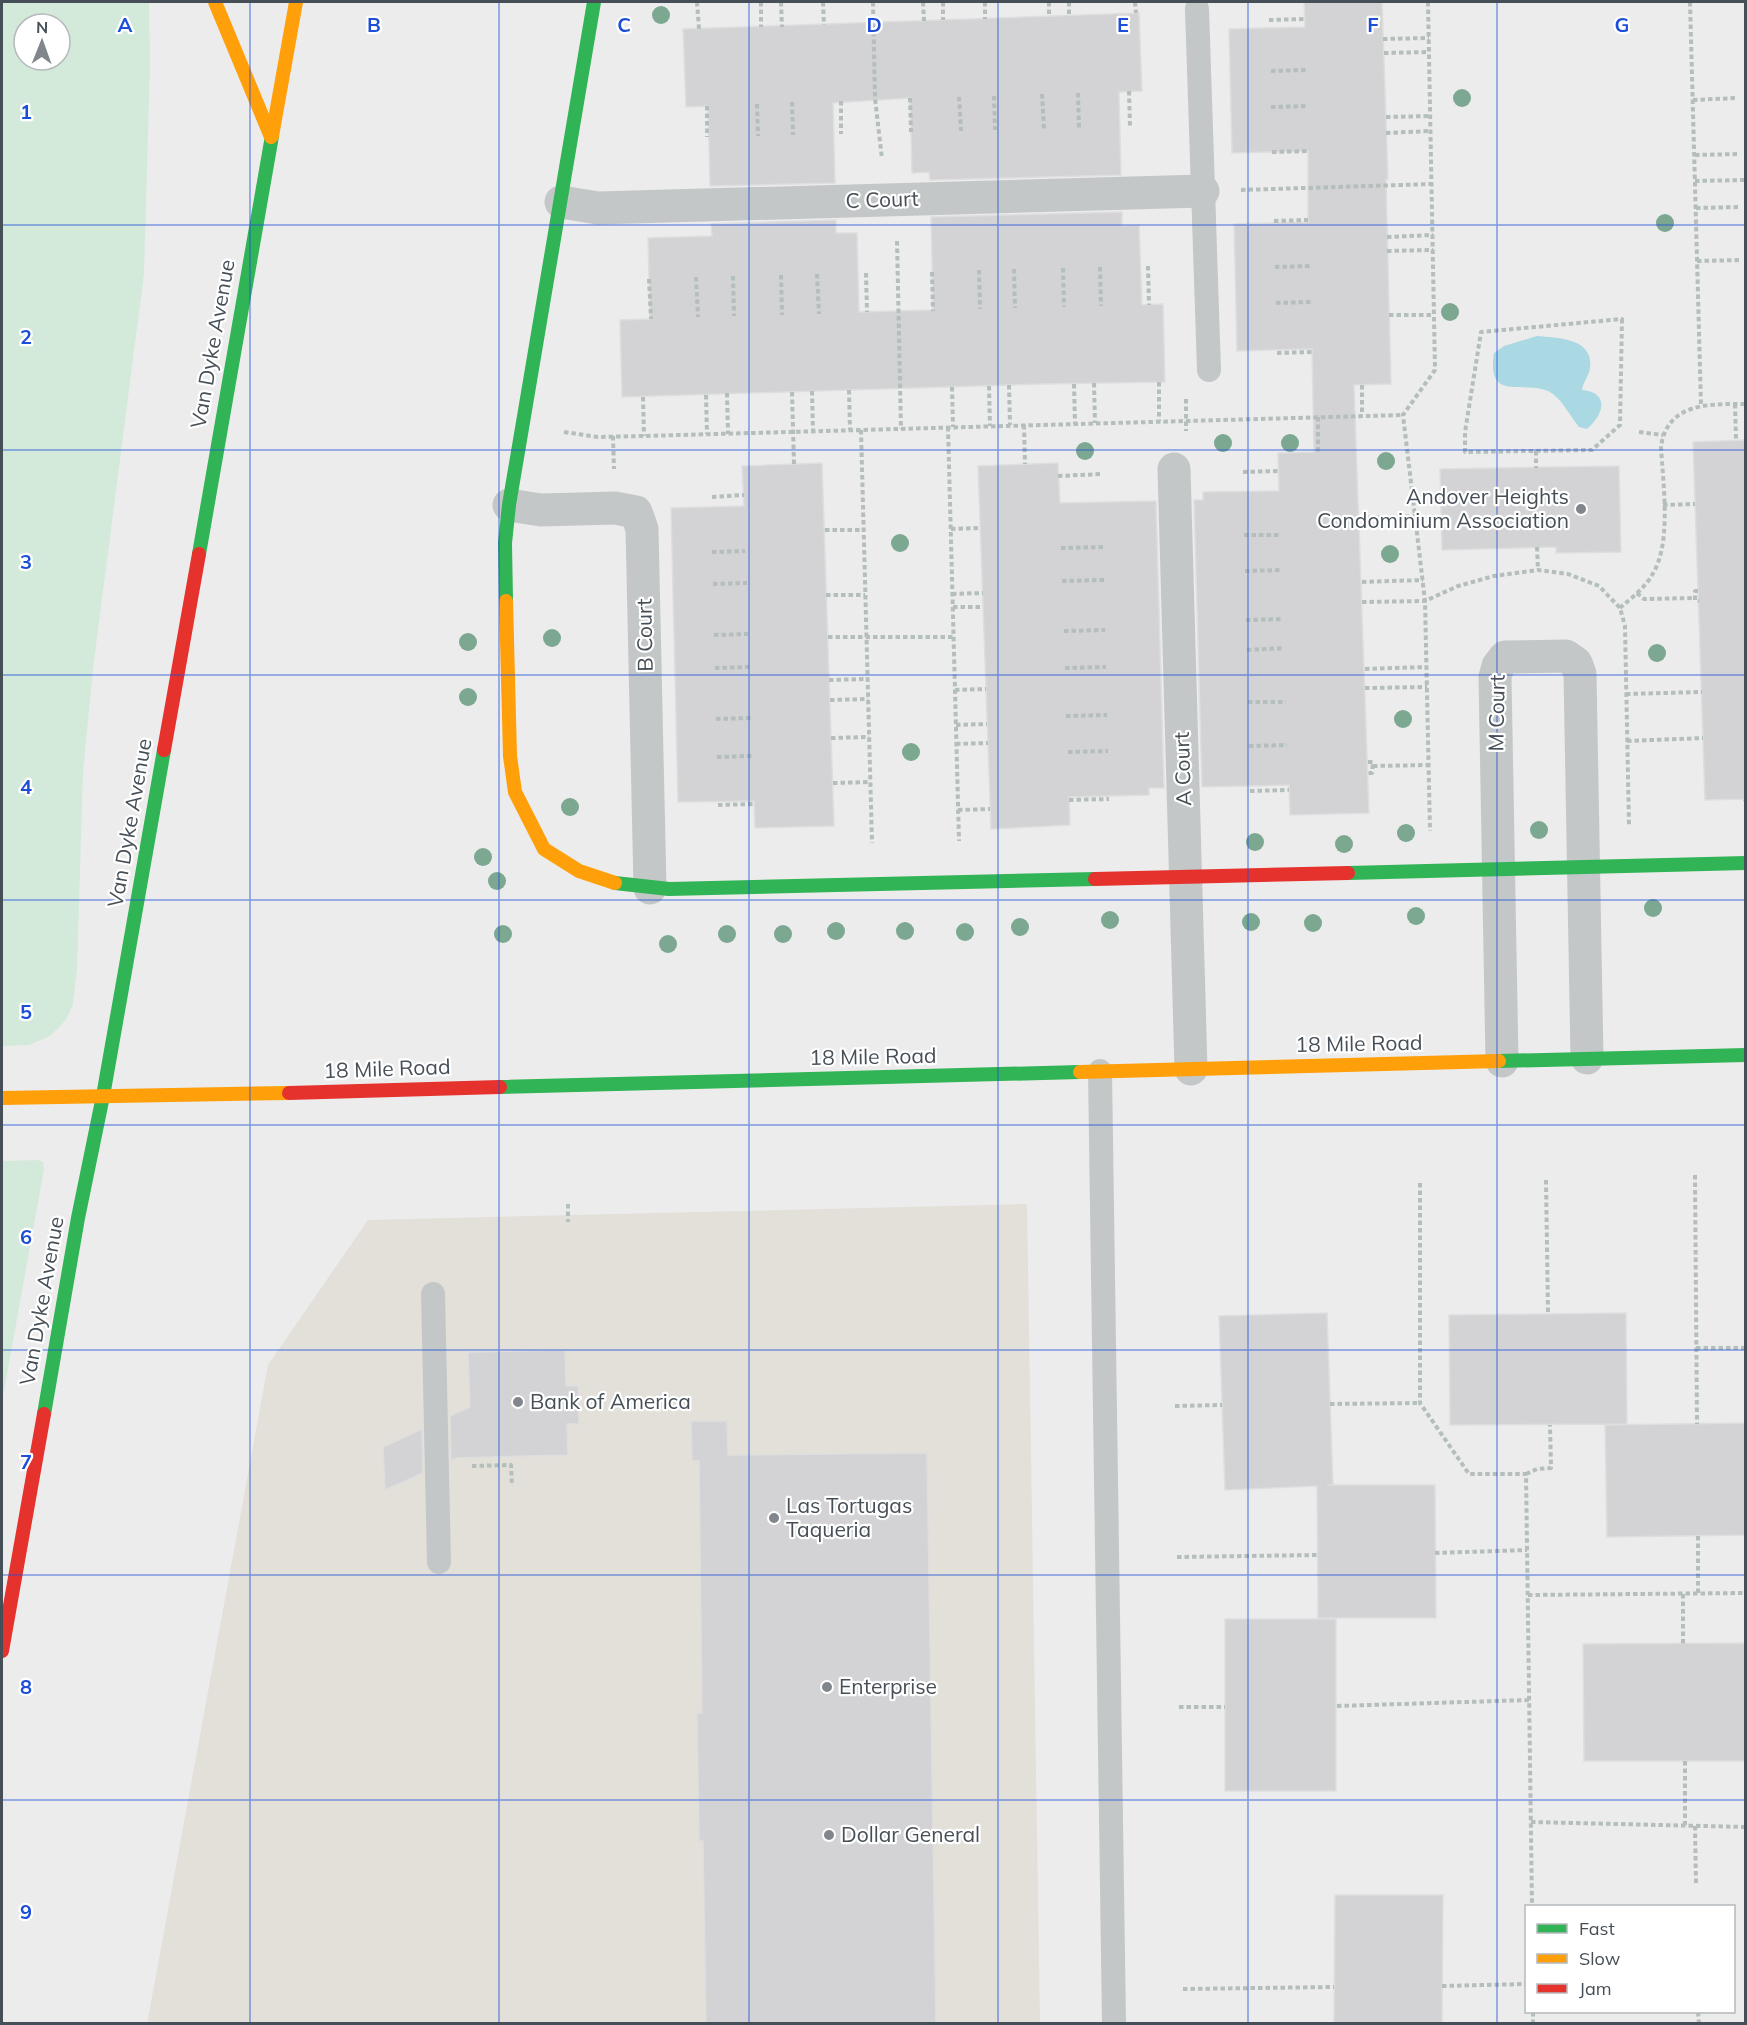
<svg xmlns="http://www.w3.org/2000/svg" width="1747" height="2025" font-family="Mulish,sans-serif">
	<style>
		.commercial { fill: #e3e0da }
		.green { fill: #d3eadb; fill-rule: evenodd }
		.water { fill: #aad9e4 }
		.building { fill: #d3d3d5; stroke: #dededf; stroke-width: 1.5 }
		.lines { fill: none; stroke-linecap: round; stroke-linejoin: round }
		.path { stroke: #b4bebb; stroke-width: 4; stroke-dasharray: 4.5 3; stroke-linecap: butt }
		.lane { stroke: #c4c7c8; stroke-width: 24 }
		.street { stroke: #c4c7c8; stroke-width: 33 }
		.fast { stroke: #30b455; stroke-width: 14 }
		.slow { stroke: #ff9f0a; stroke-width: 14 }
		.jam { stroke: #e5322d; stroke-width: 14 }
		.tree { fill: #7ca791 }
		.grid { fill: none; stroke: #1d4ed8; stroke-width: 1.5; stroke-opacity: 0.55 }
		.poi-dot { fill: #80868b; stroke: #fff; stroke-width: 2 }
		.labels { text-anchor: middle; stroke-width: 4.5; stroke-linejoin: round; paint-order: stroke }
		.street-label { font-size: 21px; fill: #464f57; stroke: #fff }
		.poi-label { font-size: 21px; fill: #464f57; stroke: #fff; text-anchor: start }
		.grid-label { font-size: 20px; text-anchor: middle; font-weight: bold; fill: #1d4ed8; stroke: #fff; stroke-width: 4.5; stroke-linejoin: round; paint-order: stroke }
	</style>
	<rect width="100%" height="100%" fill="#edecec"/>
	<path class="commercial" d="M 1027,1204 L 1040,2023 L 147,2024 L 268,1365 L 368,1220 Z"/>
	<path class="green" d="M 2,2 L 149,2 L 150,65 L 144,274 L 93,669 L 83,773 L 77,970 L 73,1004 L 66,1020 L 50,1036 L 29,1045 L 2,1046 ZM 24,24 L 60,24 L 60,60 L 24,60 Z
		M 38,1160 L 43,1162 L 44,1169 L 2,1402 L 2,1161 Z"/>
	<path class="water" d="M 1537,336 C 1558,338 1594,338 1590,368 C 1589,376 1583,382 1582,390 C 1611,393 1603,415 1587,429 L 1579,427 C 1569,415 1562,398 1548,391 C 1523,380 1486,403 1494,353 L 1504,346 Z"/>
	<path class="building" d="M 1304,2 L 1382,2 L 1388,179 L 1386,179 L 1391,384 L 1354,385 L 1369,813 L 1290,815 L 1289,785 L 1202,787 L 1194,500 L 1203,500 L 1203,492 L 1279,491 L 1278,453 L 1314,452 L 1312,349 L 1237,351 L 1234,224 L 1308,222 L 1308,151 L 1232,153 L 1229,29 L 1305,27 Z
		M 1139,13 L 1142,91 L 1119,92 L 1121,175 L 930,180 L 929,172 L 912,173 L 910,98 L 833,103 L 835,183 L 710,186 L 708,106 L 686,107 L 683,29 Z
		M 1122,212 L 1122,226 L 1139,225 L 1142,305 L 1163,304 L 1165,382 L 1041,384 L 622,397 L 620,320 L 650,319 L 648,238 L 712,236 L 711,224 L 836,220 L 836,233 L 857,233 L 859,312 L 933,310 L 931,217 Z
		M 1746,440 L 1746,799 L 1705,800 L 1693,442 Z
		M 822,463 L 834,826 L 755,828 L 754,801 L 678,802 L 671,508 L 744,506 L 742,466 Z
		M 1058,463 L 1060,503 L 1156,501 L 1164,788 L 1149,788 L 1149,795 L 1069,797 L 1070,825 L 991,829 L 978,466 Z
		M 1619,466 L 1621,552 L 1556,553 L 1556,547 L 1442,550 L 1440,469 Z
		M 1327,1313 L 1333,1485 L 1327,1485 L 1435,1485 L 1436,1618 L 1318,1618 L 1317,1486 L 1225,1490 L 1219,1316 Z
		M 1626,1313 L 1627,1424 L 1450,1425 L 1449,1315 Z
		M 565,1350 L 566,1386 L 578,1386 L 579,1424 L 567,1424 L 568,1455 L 456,1458 L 451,1461 L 450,1416 L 470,1407 L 468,1352 Z
		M 691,1421 L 727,1421 L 728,1455 L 927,1453 L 936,2024 L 706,2024 L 703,1841 L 699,1841 L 697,1713 L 702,1713 L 699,1461 L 692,1461 Z
		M 1746,1423 L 1746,1535 L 1607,1537 L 1605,1425 Z
		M 422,1429 L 423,1473 L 385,1490 L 383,1447 Z
		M 1225,1619 L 1336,1619 L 1336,1791 L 1225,1791 Z
		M 1746,1643 L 1746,1761 L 1584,1761 L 1583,1644 Z
		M 1335,1895 L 1443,1895 L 1442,2024 L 1334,2024 Z"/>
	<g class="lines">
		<path class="path" d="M 697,2 L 699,29
			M 761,2 L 761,27
			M 781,2 L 782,27
			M 823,2 L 824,25
			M 873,2 L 875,98 L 882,159
			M 923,2 L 924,21
			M 943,2 L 943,20
			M 985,2 L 985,19
			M 1049,2 L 1049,17
			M 1069,2 L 1069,16
			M 1135,2 L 1136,13
			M 1428,2 L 1435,370 L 1403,415 L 1425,601 L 1430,831
			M 1690,2 L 1701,405
			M 1269,20 L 1305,19
			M 1383,39 L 1429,38
			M 1384,53 L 1429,52
			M 1271,71 L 1306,70
			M 1129,91 L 1130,127
			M 1078,93 L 1079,128
			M 1042,94 L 1044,129
			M 994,96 L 995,130
			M 959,97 L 961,131
			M 910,98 L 911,132
			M 1693,100 L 1737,98
			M 841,101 L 841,134
			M 792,102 L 793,135
			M 757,104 L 758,136
			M 707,106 L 707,137
			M 1271,107 L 1308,106
			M 1386,117 L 1430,116
			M 1386,133 L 1430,131
			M 1272,152 L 1309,151
			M 1695,155 L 1739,154
			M 1695,181 L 1746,180
			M 1241,190 L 1432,184
			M 1696,208 L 1740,207
			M 1274,221 L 1308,220
			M 1387,237 L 1433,235
			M 897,241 L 901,429
			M 1387,251 L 1433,250
			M 1697,261 L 1742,260
			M 1148,266 L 1149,305
			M 1100,267 L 1101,306
			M 1275,267 L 1310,266
			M 1063,268 L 1064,307
			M 1014,269 L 1015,308
			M 979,270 L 980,309
			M 932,272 L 933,311
			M 866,273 L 867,312
			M 817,274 L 819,314
			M 781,275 L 782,315
			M 733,276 L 734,316
			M 696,277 L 698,317
			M 649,279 L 651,319
			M 1276,303 L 1311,302
			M 1389,315 L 1434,315
			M 1622,319 L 1620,425 L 1592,450 L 1465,452 L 1465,432 L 1481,332 Z
			M 1277,353 L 1312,352
			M 1159,382 L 1159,421
			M 1094,383 L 1095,423
			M 1074,384 L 1075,424
			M 1009,385 L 1010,425
			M 1362,385 L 1362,415
			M 989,386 L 990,426
			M 952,387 L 953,427
			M 849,390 L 850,430
			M 812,391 L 813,431
			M 792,392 L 794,464
			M 727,393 L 728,434
			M 706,395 L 707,434
			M 643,397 L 644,436
			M 1186,399 L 1186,431
			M 1735,404 L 1736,440
			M 1318,417 L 1318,452
			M 1024,425 L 1025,464
			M 948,427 L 959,841
			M 861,430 L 872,843
			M 564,432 L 598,437 L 644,436 L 1403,415
			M 1639,432 L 1663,435
			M 613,436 L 614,469
			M 1536,451 L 1536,468
			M 1243,472 L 1278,471
			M 1058,476 L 1102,474
			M 712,497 L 744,495
			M 1663,505 L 1695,504
			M 1360,518 L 1415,516
			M 951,529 L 980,528
			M 825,530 L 864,530
			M 1244,535 L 1281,535
			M 1537,547 L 1538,570
			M 1061,548 L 1103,547
			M 712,552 L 745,551
			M 1245,571 L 1282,570
			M 1062,581 L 1104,580
			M 1362,582 L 1423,580
			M 713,584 L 747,583
			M 1698,591 L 1695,591 L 1695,600 L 1699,601
			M 1637,593 L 1644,599 L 1695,598
			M 952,594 L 983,593
			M 826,595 L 865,595
			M 1362,602 L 1425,601 L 1458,586 L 1494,576 L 1538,570 L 1568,574 L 1599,586 L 1620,608 L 1625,626 L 1629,825
			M 953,607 L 983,607
			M 1620,608 C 1631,598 1645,588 1652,575 C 1672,544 1663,484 1661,447 C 1667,402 1710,404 1746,404
			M 1246,620 L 1283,619
			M 1064,631 L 1105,630
			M 714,635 L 748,634
			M 828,637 L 953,637
			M 1247,650 L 1284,648
			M 715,668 L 749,667
			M 1065,668 L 1106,667
			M 1365,669 L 1426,667
			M 829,680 L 868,679
			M 1365,688 L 1427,687
			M 955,690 L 986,689
			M 1626,694 L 1702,692
			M 830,700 L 868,699
			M 1248,702 L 1286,702
			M 1066,716 L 1107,715
			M 716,719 L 751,718
			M 956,725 L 987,724
			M 831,738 L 869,737
			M 1627,741 L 1703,738
			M 956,744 L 988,743
			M 1249,746 L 1287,745
			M 1068,752 L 1108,751
			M 717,757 L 752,756
			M 1368,762 L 1373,762 L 1372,773 L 1368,773
			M 1373,766 L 1429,765
			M 833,783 L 870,782
			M 1250,791 L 1289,790
			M 1745,799 L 1746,802
			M 1069,800 L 1109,799
			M 718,805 L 754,804
			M 958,810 L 990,809
			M 1695,1175 L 1697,1424
			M 1546,1180 L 1548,1314
			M 1420,1183 L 1420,1403 L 1469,1474 L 1526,1474 L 1532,1906
			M 568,1204 L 568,1222
			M 1696,1348 L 1745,1348
			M 1330,1404 L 1420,1403
			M 1175,1406 L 1222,1405
			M 472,1466 L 511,1465 L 512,1486
			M 1526,1474 L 1537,1469 L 1551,1468 L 1550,1425
			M 1698,1536 L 1698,1594
			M 1435,1553 L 1527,1550
			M 1177,1557 L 1318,1555
			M 1683,1594 L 1683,1644
			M 1528,1595 L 1746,1593
			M 1337,1706 L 1529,1700
			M 1179,1707 L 1225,1707
			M 1685,1761 L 1685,1825
			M 1531,1822 L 1746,1827
			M 1695,1826 L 1696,1886
			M 1442,1986 L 1526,1984
			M 1183,1989 L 1334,1987
			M 1533,2012 L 1533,2024
			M 1698,2012 L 1699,2024"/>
		<path class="lane" d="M 1197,9 L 1209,370
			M 1100,1071 L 1114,2024
			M 433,1294 L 439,1562"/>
		<path class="street" d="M 561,202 L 598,208 L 1203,191
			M 1174,469 L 1191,1069
			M 509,505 L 541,510 L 615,508 L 636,512 L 642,529 L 650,888
			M 1502,1061 L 1495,677 L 1498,666 L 1505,657 L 1566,656 L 1576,663 L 1580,674 L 1587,1058"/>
		<path class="fast" d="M 199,554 L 272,136
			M 506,601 L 505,543 L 509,505 L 594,2
			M 1348,873 L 1746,863
			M 615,883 L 669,889 L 1095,879
			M 1499,1061 L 1746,1055
			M 500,1087 L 1080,1072
			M 44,1414 L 78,1218 L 103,1096 L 164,750"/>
		<path class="slow" d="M 215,2 L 271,137
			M 272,136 L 296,2
			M 506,601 L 510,756 L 515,792 L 544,849 L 579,871 L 615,883
			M 1080,1072 L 1499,1061
			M 2,1098 L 289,1093"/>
		<path class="jam" d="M 164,750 L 199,554
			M 1095,879 L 1348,873
			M 289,1093 L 500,1087
			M 2,1651 L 44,1414"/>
	</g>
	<g class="tree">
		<circle cx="661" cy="15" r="9"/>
		<circle cx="1462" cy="98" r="9"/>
		<circle cx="1665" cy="223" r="9"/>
		<circle cx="1450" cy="312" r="9"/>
		<circle cx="1223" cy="443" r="9"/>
		<circle cx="1290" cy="443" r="9"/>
		<circle cx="1085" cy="451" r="9"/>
		<circle cx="1386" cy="461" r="9"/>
		<circle cx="900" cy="543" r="9"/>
		<circle cx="1390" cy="554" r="9"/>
		<circle cx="552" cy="638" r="9"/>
		<circle cx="468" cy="642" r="9"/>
		<circle cx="1657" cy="653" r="9"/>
		<circle cx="468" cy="697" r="9"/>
		<circle cx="1403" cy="719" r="9"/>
		<circle cx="911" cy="752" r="9"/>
		<circle cx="570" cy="807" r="9"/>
		<circle cx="1539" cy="830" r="9"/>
		<circle cx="1406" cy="833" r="9"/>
		<circle cx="1255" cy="842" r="9"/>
		<circle cx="1344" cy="844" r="9"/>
		<circle cx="483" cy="857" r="9"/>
		<circle cx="497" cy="881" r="9"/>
		<circle cx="1653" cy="908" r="9"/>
		<circle cx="1416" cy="916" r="9"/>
		<circle cx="1110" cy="920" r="9"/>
		<circle cx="1251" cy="922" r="9"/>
		<circle cx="1313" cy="923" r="9"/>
		<circle cx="1020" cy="927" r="9"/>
		<circle cx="836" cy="931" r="9"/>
		<circle cx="905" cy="931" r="9"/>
		<circle cx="965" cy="932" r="9"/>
		<circle cx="503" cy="934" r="9"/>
		<circle cx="727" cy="934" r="9"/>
		<circle cx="783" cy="934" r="9"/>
		<circle cx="668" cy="944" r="9"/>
	</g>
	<path class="grid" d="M 250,2 L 250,2024M 499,2 L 499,2024M 749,2 L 749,2024M 998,2 L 998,2024M 1248,2 L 1248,2024M 1497,2 L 1497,2024M 2,225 L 1746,225M 2,450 L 1746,450M 2,675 L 1746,675M 2,900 L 1746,900M 2,1125 L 1746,1125M 2,1350 L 1746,1350M 2,1575 L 1746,1575M 2,1800 L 1746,1800"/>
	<g class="poi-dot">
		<circle cx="1581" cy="509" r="6"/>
		<circle cx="518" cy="1402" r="6"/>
		<circle cx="774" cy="1518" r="6"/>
		<circle cx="827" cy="1687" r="6"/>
		<circle cx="829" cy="1835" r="6"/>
	</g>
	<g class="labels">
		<g class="street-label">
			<text transform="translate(882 200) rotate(-2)" y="7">C Court</text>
			<text transform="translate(213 344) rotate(-80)" y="7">Van Dyke Avenue</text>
			<text transform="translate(645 635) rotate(-91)" y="7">B Court</text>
			<text transform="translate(1497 713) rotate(-89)" y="7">M Court</text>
			<text transform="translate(1183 769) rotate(-92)" y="7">A Court</text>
			<text transform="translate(130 823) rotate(-80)" y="7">Van Dyke Avenue</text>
			<text transform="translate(1359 1044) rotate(-1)" y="7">18 Mile Road</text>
			<text transform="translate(873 1057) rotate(-1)" y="7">18 Mile Road</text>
			<text transform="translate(387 1069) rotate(-2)" y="7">18 Mile Road</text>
			<text transform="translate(42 1301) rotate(-80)" y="7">Van Dyke Avenue</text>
		</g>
		<g class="poi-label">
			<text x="1569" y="504" text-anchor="end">Andover Heights<tspan x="1569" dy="24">Condominium Association</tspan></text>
			<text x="530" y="1409">Bank of America</text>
			<text x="786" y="1513">Las Tortugas<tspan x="786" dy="24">Taqueria</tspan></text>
			<text x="839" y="1694">Enterprise</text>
			<text x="841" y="1842">Dollar General</text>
		</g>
	</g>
	<g class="grid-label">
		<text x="125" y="32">A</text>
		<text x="374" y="32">B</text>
		<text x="624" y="32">C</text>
		<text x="874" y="32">D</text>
		<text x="1123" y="32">E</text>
		<text x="1373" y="32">F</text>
		<text x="1622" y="32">G</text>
		<text x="26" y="119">1</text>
		<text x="26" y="344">2</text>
		<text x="26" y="569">3</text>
		<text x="26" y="794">4</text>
		<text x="26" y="1019">5</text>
		<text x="26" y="1244">6</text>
		<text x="26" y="1469">7</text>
		<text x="26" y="1694">8</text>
		<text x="26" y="1919">9</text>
	</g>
	<rect width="1747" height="2025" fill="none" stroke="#464f57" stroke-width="6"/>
	<rect x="1525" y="1905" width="210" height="108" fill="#ffffff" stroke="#b5b9bc" stroke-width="1.5"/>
	<rect x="1537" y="1924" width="30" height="9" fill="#30b455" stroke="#b5b9bc" stroke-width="1.5"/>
	<text x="1579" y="1935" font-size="18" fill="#464f57">Fast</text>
	<rect x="1537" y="1954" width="30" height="9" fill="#ff9f0a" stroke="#b5b9bc" stroke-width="1.5"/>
	<text x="1579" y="1965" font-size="18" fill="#464f57">Slow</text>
	<rect x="1537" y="1984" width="30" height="9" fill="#e5322d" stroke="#b5b9bc" stroke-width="1.5"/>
	<text x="1579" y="1995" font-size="18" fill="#464f57">Jam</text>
	<g transform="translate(42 42) rotate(1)"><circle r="28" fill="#ffffff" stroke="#b5b9bc" stroke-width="1.5"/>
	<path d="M0-4.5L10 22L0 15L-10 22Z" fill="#80868b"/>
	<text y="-9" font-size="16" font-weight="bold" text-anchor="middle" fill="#464f57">N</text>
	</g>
</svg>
